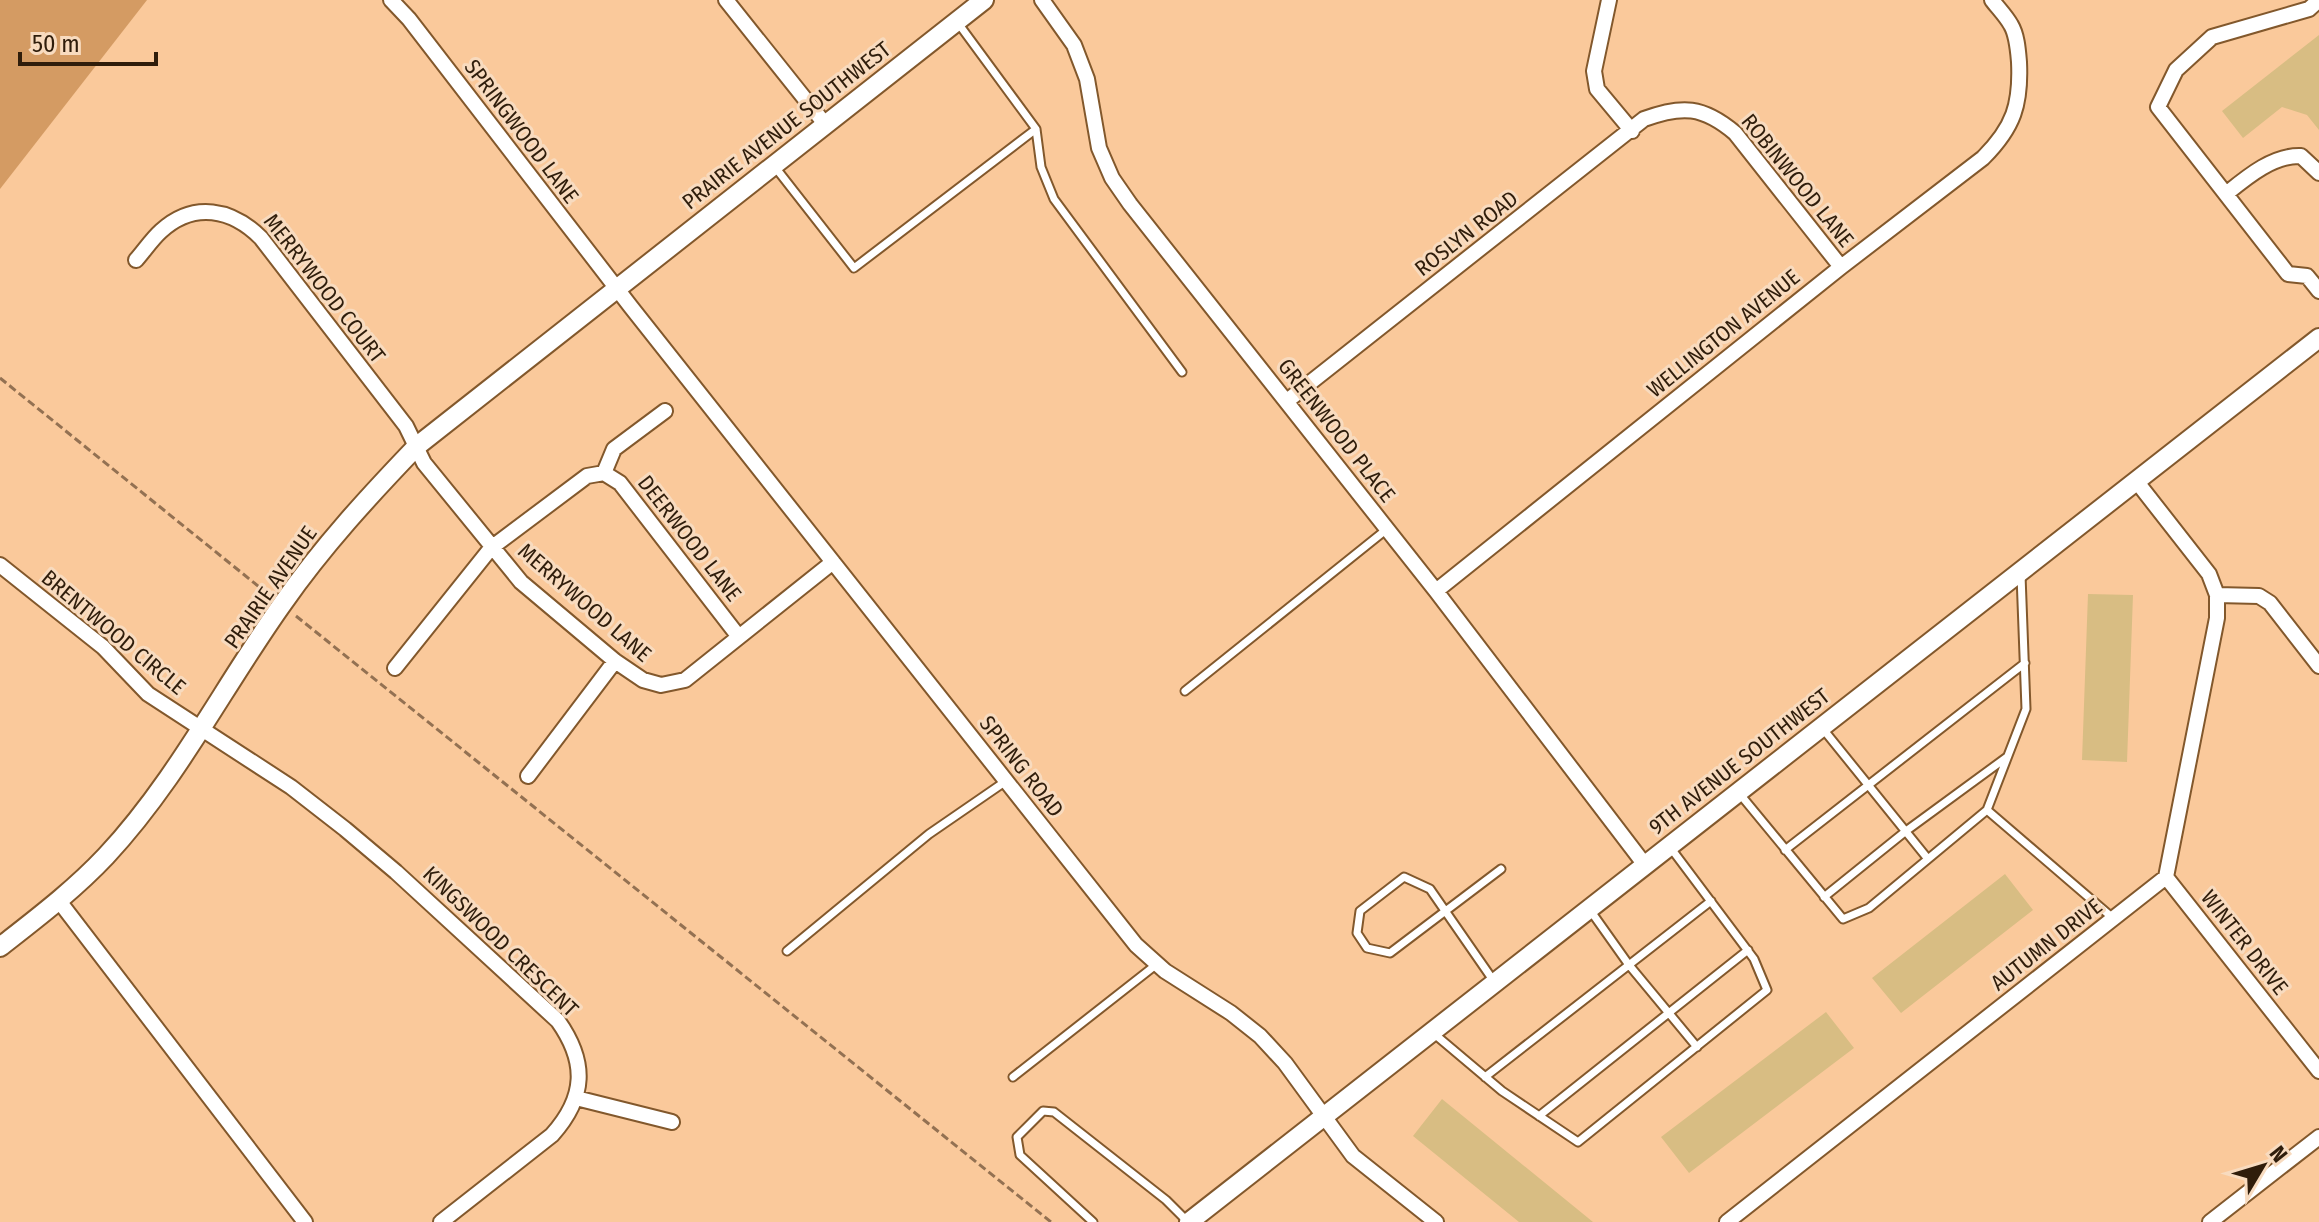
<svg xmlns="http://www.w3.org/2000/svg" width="2319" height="1222" font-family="'Fira Sans Condensed',sans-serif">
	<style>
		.green { fill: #d49b63 }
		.building { fill: #d8bd83 }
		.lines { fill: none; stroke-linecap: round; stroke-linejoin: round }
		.service-casing { stroke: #82582c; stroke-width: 11 }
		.minor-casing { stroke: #82582c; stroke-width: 18 }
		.tertiary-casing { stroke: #82582c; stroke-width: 22 }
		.path { stroke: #937152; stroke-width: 3; stroke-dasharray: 8 4; stroke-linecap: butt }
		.service { stroke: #fff; stroke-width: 7 }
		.minor { stroke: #fff; stroke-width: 14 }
		.tertiary { stroke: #fff; stroke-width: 18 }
		.labels { text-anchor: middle; stroke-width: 6; stroke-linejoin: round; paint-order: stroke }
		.street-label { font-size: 22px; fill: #2f1d0b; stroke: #f8dbbf }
	</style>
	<rect width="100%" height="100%" fill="#fac99b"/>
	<path class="green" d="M 0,0 L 147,0 L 0,189 Z"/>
	<path class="building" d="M 2319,35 L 2319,130 L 2307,115 L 2282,107 L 2243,138 L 2222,111 Z
		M 2088,594 L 2133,595 L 2127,762 L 2082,760 Z
		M 2005,874 L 2033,910 L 1901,1013 L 1872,978 Z
		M 1826,1012 L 1854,1048 L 1689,1173 L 1661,1137 Z
		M 1442,1099 L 1593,1222 L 1519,1222 L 1413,1136 Z"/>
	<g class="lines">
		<g class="service-casing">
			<path id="service" d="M 958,23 L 1036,129 L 1041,167 L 1054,199 L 1182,372
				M 775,167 L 854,268 L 1036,129
				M 2021,575 L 2026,709 L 1987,810 L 2114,919
				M 1185,691 L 1387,529
				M 1823,729 L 1928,859
				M 1739,793 L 1843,919 L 1869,908 L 1987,810
				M 1785,850 L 2025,663
				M 1824,897 L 1906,831 L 2007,757
				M 1590,910 L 1629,965 L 1697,1047
				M 787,951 L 929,834 L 1006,781
				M 1493,980 L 1430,889 L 1404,877 L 1360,911 L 1357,933 L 1367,948 L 1390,953 L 1501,869
				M 1432,1032 L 1502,1091 L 1578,1142 L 1767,990 L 1754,959 L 1670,847
				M 1013,1077 L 1157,964
				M 1485,1077 L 1711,901
				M 1539,1116 L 1748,950
				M 1093,1222 L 1020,1155 L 1017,1137 L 1043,1111 L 1054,1112 L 1166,1200 L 1187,1221"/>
		</g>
		<g class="minor-casing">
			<path id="minor" d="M 391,0 L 409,19 L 631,307 L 1136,945 L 1165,971 L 1231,1013 L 1260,1036 L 1285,1063 L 1353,1156 L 1436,1222
				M 726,0 L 825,124
				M 1042,0 L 1074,45 L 1087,79 L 1099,148 L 1112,178 L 1130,204 L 1436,591 L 1645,865
				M 1609,0 L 1594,71 L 1597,89 L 1632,131
				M 2319,0 L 2309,9 L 2212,37 L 2176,70 L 2158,107 L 2288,274 L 2307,276 L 2319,291
				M 2226,194 C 2247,177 2273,155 2301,156 L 2319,173
				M 136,260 C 144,251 152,239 161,231 C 194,201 232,209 261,238 L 406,426 L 424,463 L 521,582 L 615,661 L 643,680 L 661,685 L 685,680 L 833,562
				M 1287,401 L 1644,119 C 1682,105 1703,106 1735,133 L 1841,267
				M 604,473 L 614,449 L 665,411
				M 0,565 L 103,647 L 148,694 L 291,787 L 345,829 L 396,872 L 558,1021 C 587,1062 586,1097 552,1135 L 441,1222
				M 1436,591 L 1841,267 L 1983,158 C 2014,127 2021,104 2019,62 C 2018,50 2017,35 2011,25 C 2006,16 1998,8 1992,0
				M 2217,595 L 2259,596 L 2270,603 L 2319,666
				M 395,668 L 491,548 L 587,476 L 604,473 L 620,483 L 739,637
				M 528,776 L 615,661
				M 2166,877 L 2319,1071
				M 59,901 L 305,1222
				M 576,1098 L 672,1122
				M 1727,1222 L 2166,877 L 2217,618 L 2217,595 L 2209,574 L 2137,482
				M 2210,1222 L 2319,1137"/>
		</g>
		<g class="tertiary-casing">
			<path id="tertiary" d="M 0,947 C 37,918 74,890 106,856 C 177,780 223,687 283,603 C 323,546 369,496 417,446 L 984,0
				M 1189,1222 L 2319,338"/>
		</g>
		<path class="path" d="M 0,378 L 268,594
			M 296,616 L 1051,1222"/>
		<use href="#service" class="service"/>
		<use href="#minor" class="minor"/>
		<use href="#tertiary" class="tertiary"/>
	</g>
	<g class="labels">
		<g class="street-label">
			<text transform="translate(786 125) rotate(-38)" y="8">PRAIRIE AVENUE SOUTHWEST</text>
			<text transform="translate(522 131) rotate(53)" y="8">SPRINGWOOD LANE</text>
			<text transform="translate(1798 180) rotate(51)" y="8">ROBINWOOD LANE</text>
			<text transform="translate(1466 233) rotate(-38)" y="8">ROSLYN ROAD</text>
			<text transform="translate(325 288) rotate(52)" y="8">MERRYWOOD COURT</text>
			<text transform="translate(1723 333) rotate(-39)" y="8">WELLINGTON AVENUE</text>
			<text transform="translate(1337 430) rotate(52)" y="8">GREENWOOD PLACE</text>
			<text transform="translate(690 538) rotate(52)" y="8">DEERWOOD LANE</text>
			<text transform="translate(270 587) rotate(-55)" y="8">PRAIRIE AVENUE</text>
			<text transform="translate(585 602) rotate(41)" y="8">MERRYWOOD LANE</text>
			<text transform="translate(114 632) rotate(40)" y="8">BRENTWOOD CIRCLE</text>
			<text transform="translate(1739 761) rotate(-38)" y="8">9TH AVENUE SOUTHWEST</text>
			<text transform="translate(1022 766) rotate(52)" y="8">SPRING ROAD</text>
			<text transform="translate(501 941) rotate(44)" y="8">KINGSWOOD CRESCENT</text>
			<text transform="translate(2245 942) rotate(52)" y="8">WINTER DRIVE</text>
			<text transform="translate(2046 944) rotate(-38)" y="8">AUTUMN DRIVE</text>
		</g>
	</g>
	<g transform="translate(2263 1166) rotate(52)" stroke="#f8dbbf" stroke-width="6" paint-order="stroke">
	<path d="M0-6L14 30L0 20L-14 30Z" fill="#2f1d0b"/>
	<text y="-12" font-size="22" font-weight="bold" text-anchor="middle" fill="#2f1d0b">N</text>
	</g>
	<path d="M20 52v12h136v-12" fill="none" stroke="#2f1d0b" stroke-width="4"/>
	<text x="32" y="52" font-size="24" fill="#2f1d0b" stroke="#f8dbbf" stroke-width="6" paint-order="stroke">50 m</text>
</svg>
